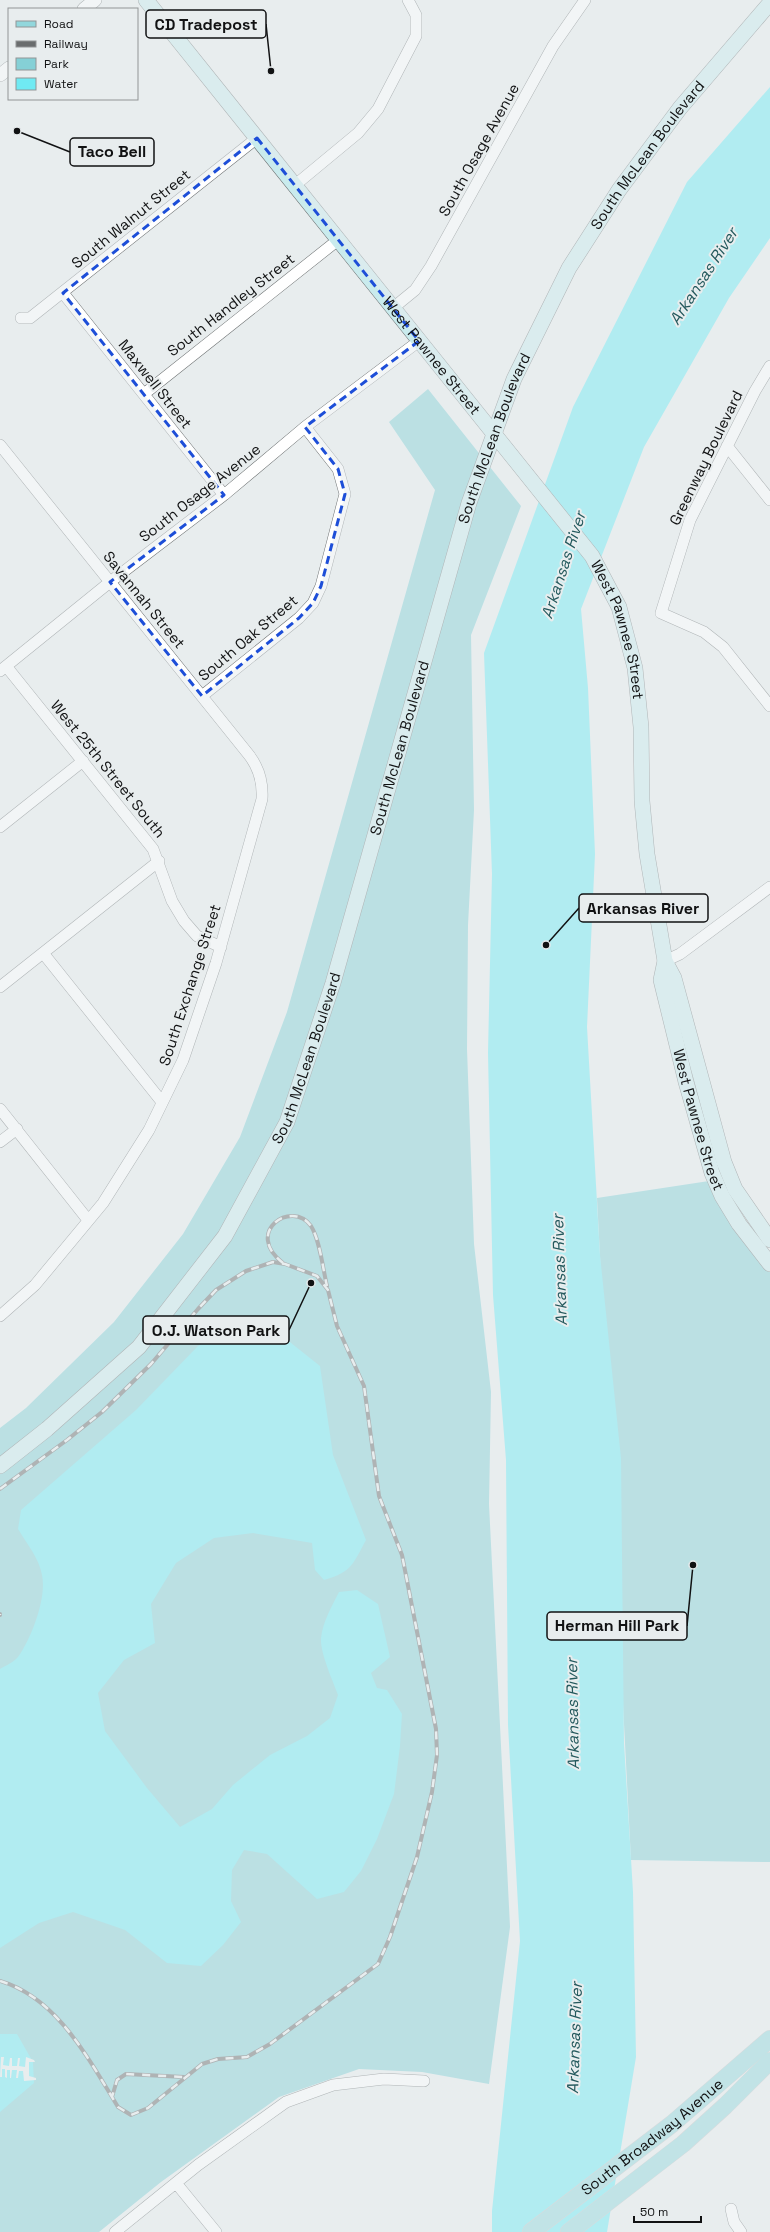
<svg xmlns="http://www.w3.org/2000/svg" width="770" height="2232" font-family="'Space Grotesk',sans-serif">
	<style>
		.green { fill: #85d0d6 }
		.water { fill: #70eaf3 }
		.pier { fill: #e8edee }
		.lines { fill: none; stroke-linecap: round; stroke-linejoin: round }
		.minor-casing { stroke: #6e7273; stroke-width: 12 }
		.tertiary-casing { stroke: #6e7273; stroke-width: 14 }
		.secondary-casing { stroke: #6e7273; stroke-width: 16 }
		.primary-casing { stroke: #c6c6c6; stroke-width: 18 }
		.minor { stroke: #fff; stroke-width: 11 }
		.tertiary { stroke: #fff; stroke-width: 13 }
		.secondary { stroke: #c9ebed; stroke-width: 15 }
		.primary { stroke: #92d7dc; stroke-width: 17 }
		.rail-casing { stroke: #6a6d6e; stroke-width: 4 }
		.rail { stroke: #e8edee; stroke-width: 2.5; stroke-dasharray: 8; stroke-linecap: butt }
		.marked { fill: none; stroke: #1d4ed8; stroke-width: 3; stroke-dasharray: 8 5; stroke-linejoin: round }
		.labels { text-anchor: middle; stroke-width: 4; stroke-linejoin: round; paint-order: stroke }
		.street-label { font-size: 15px; fill: #111213; stroke: #e8edee }
		.water-label { font-size: 16px; font-style: italic; fill: #24595d; stroke: #e8edee }
		.leader { fill: none; stroke: #111213; stroke-width: 1.5 }
		.callout-dot { fill: #111213; stroke: #e8edee; stroke-width: 1.5 }
		.callout { fill: #e8edee; stroke: #111213; stroke-width: 1.5 }
		.callout-label { font-size: 16px; text-anchor: middle; font-weight: bold; fill: #111213 }
	</style>
	<rect width="100%" height="100%" fill="#e8edee"/>
	<path class="green" d="M 428,389 L 521,506 L 471,635 L 474,810 L 468,925 L 467,1049 L 474,1244 L 491,1392 L 489,1504 L 510,1927 L 489,2084 L 422,2072 L 359,2069 L 279,2097 L 161,2182 L 99,2232 L 0,2232 L 0,1428 L 26,1408 L 114,1322 L 183,1234 L 240,1137 L 287,1012 L 435,490 L 389,422 Z
		M 709,1181 L 770,1271 L 770,1862 L 631,1860 L 597,1198 Z"/>
	<path class="water" d="M 770,87 L 770,238 L 729,298 L 644,447 L 581,609 L 588,688 L 595,854 L 587,1027 L 600,1255 L 621,1458 L 624,1743 L 633,1892 L 636,2057 L 607,2232 L 492,2232 L 492,2211 L 520,1941 L 508,1725 L 506,1460 L 493,1295 L 488,1053 L 492,874 L 484,653 L 573,407 L 687,182 Z
		M 255,1328 L 281,1335 L 320,1366 L 333,1455 L 366,1540 C 353,1564 352,1572 324,1580 L 315,1570 L 312,1543 L 253,1533 L 214,1538 L 176,1563 L 151,1604 L 155,1643 L 124,1660 L 98,1693 L 105,1731 L 147,1788 L 180,1827 L 212,1809 L 233,1785 L 270,1755 L 307,1736 L 330,1718 L 338,1695 C 333,1681 320,1653 321,1638 C 323,1621 332,1606 339,1592 L 357,1590 L 378,1604 L 390,1657 L 371,1673 L 377,1688 L 387,1690 L 402,1714 L 400,1746 L 394,1794 L 377,1839 L 361,1871 L 344,1892 L 317,1899 L 267,1854 L 244,1850 L 232,1870 L 231,1901 L 241,1922 L 223,1945 L 201,1966 L 167,1963 L 125,1930 L 73,1912 L 39,1923 L 0,1948 L 0,1669 C 5,1666 14,1662 18,1657 C 31,1639 47,1598 42,1575 C 39,1558 27,1544 18,1529 L 21,1510 L 136,1410 L 198,1346 L 230,1329 Z
		M 0,2034 L 17,2034 L 33,2062 L 34,2083 L 0,2112 Z"/>
	<path class="pier" d="M 1,2057 L 4,2057 L 3,2065 L 9,2066 L 10,2058 L 12,2058 L 12,2066 L 17,2066 L 18,2058 L 20,2058 L 19,2066 L 25,2067 L 26,2057 L 34,2060 L 35,2062 L 29,2062 L 29,2076 L 36,2078 L 36,2080 L 24,2081 L 23,2071 L 19,2071 L 18,2078 L 16,2078 L 17,2070 L 12,2070 L 11,2078 L 10,2078 L 10,2070 L 7,2070 L 7,2078 L 5,2077 L 5,2069 L 2,2069 L 2,2077 L 0,2077 Z"/>
	<g class="lines">
		<g class="minor-casing">
			<path id="minor" d="M 294,186 L 358,133 L 378,109 L 416,36 L 416,15 L 408,0
				M 63,293 L 224,495
				M 393,308 L 415,290 L 431,266 L 553,46 L 585,0
				M 21,318 L 30,318 L 257,138
				M 770,366 L 755,391 L 690,520 L 661,613 L 704,632 L 723,647 L 770,706
				M 144,394 L 338,240
				M 0,445 L 249,755 C 259,768 263,783 262,799 L 216,963 L 183,1060 L 149,1130 L 103,1203 L 35,1285 L 0,1316
				M 727,446 L 770,500
				M 6,666 L 153,849 L 172,901 L 184,921 L 197,936 L 221,947
				M 0,671 L 110,582 L 224,495 L 305,427 L 419,341
				M 202,696 L 299,618 L 313,603 L 321,586 L 345,494 L 338,469 L 305,427
				M 0,827 L 83,761
				M 43,953 L 162,1102
				M 665,961 L 680,954 L 770,887
				M 0,987 L 159,861
				M 0,1109 L 88,1220
				M 0,1142 L 17,1129
				M 176,2183 L 216,2232
				M 731,2209 L 734,2222 L 741,2232
				M 115,2232 L 198,2165 L 286,2102 L 333,2085 L 384,2079 L 424,2081"/>
		</g>
		<g class="tertiary-casing">
			<path id="tertiary" d="M 84,9 L 95,0
				M 0,75 L 9,68"/>
		</g>
		<g class="secondary-casing">
			<g id="secondary">
				<path id="s1" d="M 146,0 L 592,556 L 619,607 L 635,668 L 641,727 L 642,801 L 647,854 L 665,961 L 674,978 L 724,1162 L 735,1189 L 770,1240"/>
				<path id="s2" d="M 665,961 L 661,980 L 686,1082 L 712,1173 L 722,1196 L 739,1224 L 770,1264"/>
				<path id="s3" d="M 0,1466 L 47,1429 L 139,1347 L 225,1236 L 287,1122 L 333,983 L 469,503 L 514,379 L 569,268 L 619,190 L 680,108 L 770,3"/>
			</g>
		</g>
		<g class="primary-casing">
			<g id="primary">
				<path id="s4" d="M 531,2232 L 672,2124 L 770,2039"/>
				<path d="M 569,2232 L 683,2144 L 725,2106 L 770,2061"/>
			</g>
		</g>
		<use href="#minor" class="minor"/>
		<use href="#tertiary" class="tertiary"/>
		<use href="#secondary" class="secondary"/>
		<use href="#primary" class="primary"/>
		<g class="rail-casing">
			<path id="rail" d="M 283,1263 C 243,1232 292,1199 311,1226 C 320,1240 323,1270 327,1286
				M 0,1489 L 67,1440 L 102,1412 L 151,1364 L 198,1309 L 216,1290 L 246,1271 L 273,1262 L 285,1264 L 317,1276 L 328,1290 L 337,1326 L 364,1386 L 379,1496 L 402,1555 L 436,1729 L 437,1755 L 432,1792 L 417,1857 L 390,1937 L 378,1964 L 270,2044 L 247,2057 L 218,2059 L 202,2064 L 148,2108 L 131,2115 L 118,2107 L 112,2097 L 117,2080 L 126,2074 L 184,2077
				M 0,1614 L 0,1615
				M 0,1981 C 54,1997 84,2051 112,2097"/>
		</g>
		<use href="#rail" class="rail"/>
	</g>
	<path d="M0 0H770V2232H0ZM 257,138 L 419,341 L 305,427 L 338,469 L 345,494 L 321,586 L 313,603 L 299,618 L 202,696 L 110,582 L 224,495 L 63,293 Z" fill="#e8edee" fill-opacity=".55" fill-rule="evenodd"/>
	<path class="marked" d="M 257,138 L 419,341 L 305,427 L 338,469 L 345,494 L 321,586 L 313,603 L 299,618 L 202,696 L 110,582 L 224,495 L 63,293 Z"/>
	<g class="labels">
		<g class="street-label">
			<text transform="translate(479 150) rotate(-61)" y="5">South Osage Avenue</text>
			<text dy="5" stroke="none"><textPath href="#s3" startOffset="1492">South McLean Boulevard</textPath></text>
			<text transform="translate(131 219) rotate(-39)" y="5">South Walnut Street</text>
			<text transform="translate(231 305) rotate(-38)" y="5">South Handley Street</text>
			<text dy="5" stroke="none"><textPath href="#s1" startOffset="456">West Pawnee Street</textPath></text>
			<text transform="translate(155 384) rotate(52)" y="5">Maxwell Street</text>
			<text dy="5" stroke="none"><textPath href="#s3" startOffset="1168">South McLean Boulevard</textPath></text>
			<text transform="translate(706 458) rotate(-64)" y="5">Greenway Boulevard</text>
			<text transform="translate(200 493) rotate(-38)" y="5">South Osage Avenue</text>
			<text transform="translate(144 600) rotate(51)" y="5">Savannah Street</text>
			<text dy="5" stroke="none"><textPath href="#s1" startOffset="792">West Pawnee Street</textPath></text>
			<text transform="translate(248 638) rotate(-40)" y="5">South Oak Street</text>
			<text dy="5" stroke="none"><textPath href="#s3" startOffset="844">South McLean Boulevard</textPath></text>
			<text transform="translate(108 769) rotate(51)" y="5">West 25th Street South</text>
			<text transform="translate(190 985) rotate(-72)" y="5">South Exchange Street</text>
			<text dy="5" stroke="none"><textPath href="#s3" startOffset="520">South McLean Boulevard</textPath></text>
			<text dy="5" stroke="none"><textPath href="#s2" startOffset="164">West Pawnee Street</textPath></text>
			<text dy="5" stroke="none"><textPath href="#s4" startOffset="154">South Broadway Avenue</textPath></text>
		</g>
		<g class="water-label">
			<text transform="translate(703 276) rotate(-57)" y="6">Arkansas River</text>
			<text transform="translate(563 565) rotate(-72)" y="6">Arkansas River</text>
			<text transform="translate(559 1270) rotate(-92)" y="6">Arkansas River</text>
			<text transform="translate(572 1714) rotate(-91)" y="6">Arkansas River</text>
			<text transform="translate(574 2038) rotate(-88)" y="6">Arkansas River</text>
		</g>
	</g>
	<path class="leader" d="M271 71L266 24M17 131L70 152M546 945L579 908M311 1283L289 1330M693 1565L687 1626"/>
	<g class="callout-dot">
		<circle cx="271" cy="71" r="4"/>
		<circle cx="17" cy="131" r="4"/>
		<circle cx="546" cy="945" r="4"/>
		<circle cx="311" cy="1283" r="4"/>
		<circle cx="693" cy="1565" r="4"/>
	</g>
	<g class="callout">
		<rect x="146" y="10" width="120" height="28" rx="4"/>
		<rect x="70" y="138" width="84" height="28" rx="4"/>
		<rect x="579" y="894" width="129" height="28" rx="4"/>
		<rect x="143" y="1316" width="146" height="28" rx="4"/>
		<rect x="547" y="1612" width="140" height="28" rx="4"/>
	</g>
	<g class="callout-label">
		<text x="206" y="30">CD Tradepost</text>
		<text x="112" y="157">Taco Bell</text>
		<text x="643" y="914">Arkansas River</text>
		<text x="216" y="1336">O.J. Watson Park</text>
		<text x="617" y="1631">Herman Hill Park</text>
	</g>
	<rect x="8" y="8" width="130" height="92" fill="#e8edee" stroke="#929596"/>
	<rect x="16" y="21" width="20" height="6" fill="#92d7dc" stroke="#929596"/>
	<text x="44" y="28" font-size="12" fill="#111213">Road</text>
	<rect x="16" y="41" width="20" height="6" fill="#6a6d6e" stroke="#929596"/>
	<text x="44" y="48" font-size="12" fill="#111213">Railway</text>
	<rect x="16" y="58" width="20" height="12" fill="#85d0d6" stroke="#929596"/>
	<text x="44" y="68" font-size="12" fill="#111213">Park</text>
	<rect x="16" y="78" width="20" height="12" fill="#70eaf3" stroke="#929596"/>
	<text x="44" y="88" font-size="12" fill="#111213">Water</text>
	<path d="M634 2216v6h67v-6" fill="none" stroke="#111213" stroke-width="2"/>
	<text x="640" y="2216" font-size="12" fill="#111213" stroke="#e8edee" stroke-width="3" paint-order="stroke">50 m</text>
</svg>
